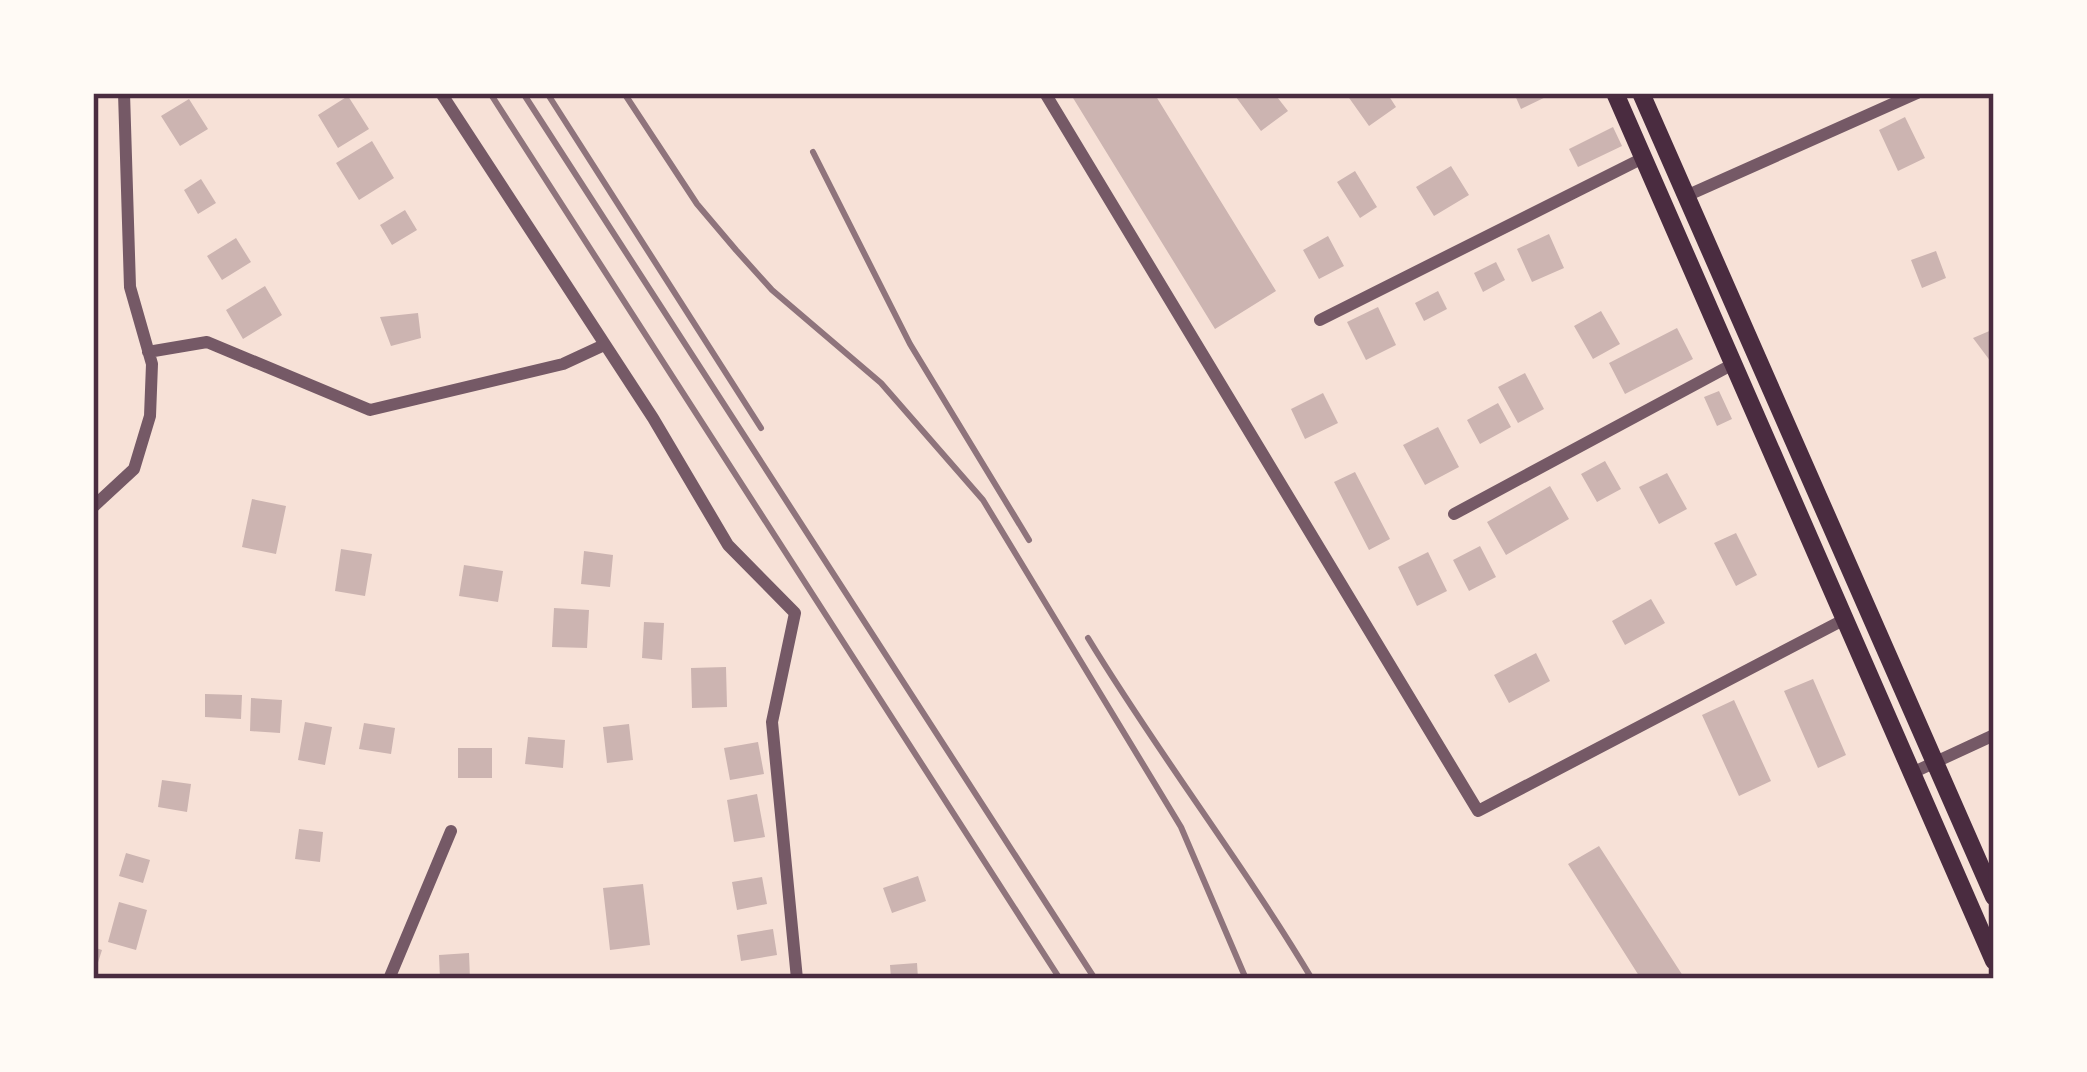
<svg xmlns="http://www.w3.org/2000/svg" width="2087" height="1072" font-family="Ubuntu,sans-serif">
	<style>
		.building { fill: #ccb4b1 }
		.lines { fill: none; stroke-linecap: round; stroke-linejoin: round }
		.minor { stroke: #755966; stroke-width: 12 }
		.primary { stroke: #4a2c40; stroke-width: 18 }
		.rail { stroke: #8f747c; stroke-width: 6 }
		.neatline { fill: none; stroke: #4a2c40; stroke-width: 4.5 }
	</style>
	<rect width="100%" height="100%" fill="#f7e1d7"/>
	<path class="building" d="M 1070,93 L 1154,93 L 1276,291 L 1215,329 Z
		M 1242,93 L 1274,93 L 1288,111 L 1261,131 L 1236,97 Z
		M 1387,93 L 1396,107 L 1369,126 L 1347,95 Z
		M 1514,93 L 1554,93 L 1521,109 Z
		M 348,96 L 369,129 L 338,148 L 318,115 Z
		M 189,99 L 208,129 L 180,146 L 161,116 Z
		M 1905,117 L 1925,158 L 1898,171 L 1879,130 Z
		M 1613,127 L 1622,146 L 1578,167 L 1569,149 Z
		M 372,141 L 394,178 L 359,200 L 336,163 Z
		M 1451,166 L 1469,195 L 1434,216 L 1416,187 Z
		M 1355,171 L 1377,207 L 1360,218 L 1337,182 Z
		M 201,179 L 216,203 L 198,214 L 184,190 Z
		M 405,210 L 417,230 L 392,245 L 380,225 Z
		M 1549,234 L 1564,268 L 1532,282 L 1517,249 Z
		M 1328,236 L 1344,266 L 1319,279 L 1303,250 Z
		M 236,238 L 251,262 L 222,280 L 207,256 Z
		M 1936,251 L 1946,278 L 1922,288 L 1911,260 Z
		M 1496,262 L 1505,280 L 1483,292 L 1474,273 Z
		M 265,286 L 282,315 L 243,339 L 226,310 Z
		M 1438,291 L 1447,309 L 1424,321 L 1415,303 Z
		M 1378,307 L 1396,345 L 1366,360 L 1347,322 Z
		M 1601,311 L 1620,344 L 1593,359 L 1574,326 Z
		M 418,313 L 421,338 L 391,346 L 380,317 Z
		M 1677,328 L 1693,359 L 1625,394 L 1609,363 Z
		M 1994,329 L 1994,366 L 1973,338 Z
		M 1525,373 L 1544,409 L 1518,423 L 1498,387 Z
		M 1719,391 L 1732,419 L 1717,426 L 1704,397 Z
		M 1323,393 L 1338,423 L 1305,439 L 1291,409 Z
		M 1498,403 L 1511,427 L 1480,444 L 1467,420 Z
		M 1438,427 L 1459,467 L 1425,485 L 1403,445 Z
		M 1605,461 L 1621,489 L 1597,502 L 1581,474 Z
		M 1355,472 L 1390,539 L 1369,550 L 1334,482 Z
		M 1667,473 L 1687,509 L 1659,524 L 1639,487 Z
		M 1550,486 L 1569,519 L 1506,555 L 1487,522 Z
		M 252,499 L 286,506 L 276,554 L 242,547 Z
		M 1736,533 L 1757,575 L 1736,586 L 1714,543 Z
		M 1480,546 L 1496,577 L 1469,591 L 1453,560 Z
		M 341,549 L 372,554 L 365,596 L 335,591 Z
		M 584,551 L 613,555 L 610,587 L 581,584 Z
		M 1428,552 L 1447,591 L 1417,606 L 1398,567 Z
		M 464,565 L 503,571 L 498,602 L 459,596 Z
		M 1651,599 L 1665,623 L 1625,645 L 1612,621 Z
		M 554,608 L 589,610 L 587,648 L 552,647 Z
		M 644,622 L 664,623 L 662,660 L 642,658 Z
		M 1536,653 L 1550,681 L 1509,703 L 1494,675 Z
		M 726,667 L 727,707 L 692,708 L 691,668 Z
		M 1813,679 L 1846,755 L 1818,768 L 1784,691 Z
		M 205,694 L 242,695 L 241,719 L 205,717 Z
		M 251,698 L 282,700 L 280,733 L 250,731 Z
		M 1734,700 L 1771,781 L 1739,796 L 1702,715 Z
		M 305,722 L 332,727 L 325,765 L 298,760 Z
		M 364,723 L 395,728 L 391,754 L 359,749 Z
		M 629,724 L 633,760 L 607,763 L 603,727 Z
		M 528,737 L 565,740 L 563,768 L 525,764 Z
		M 758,742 L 764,774 L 730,780 L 724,748 Z
		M 458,748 L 492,748 L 492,778 L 458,778 Z
		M 162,780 L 191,784 L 187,812 L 158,807 Z
		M 757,794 L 765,837 L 734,842 L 727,800 Z
		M 299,829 L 323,832 L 320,862 L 295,859 Z
		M 1599,846 L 1685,979 L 1641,979 L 1568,864 Z
		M 126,853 L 150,860 L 143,883 L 119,876 Z
		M 918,876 L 926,901 L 892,913 L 883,888 Z
		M 762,877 L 767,904 L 737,910 L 732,882 Z
		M 643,884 L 650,945 L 610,950 L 603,888 Z
		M 119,902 L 147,910 L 136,950 L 108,942 Z
		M 773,929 L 777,955 L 741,961 L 737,935 Z
		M 93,947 L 102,950 L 94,975 L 93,975 Z
		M 469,953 L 470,979 L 440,979 L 439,955 Z
		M 917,963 L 918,979 L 891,979 L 890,965 Z"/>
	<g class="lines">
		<path class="minor" d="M 441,93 L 653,418 L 728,545 L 795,613 L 772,722 L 797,979
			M 1045,93 L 1478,811 L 1847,618
			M 1686,196 L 1917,93
			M 1320,320 L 1643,158
			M 148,352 L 207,342 L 370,410 L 563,364 L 604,345
			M 93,507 L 134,469 L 150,416 L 152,364 L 130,287 L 124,93
			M 1454,514 L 1735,363
			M 1914,772 L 1994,735
			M 389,979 L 451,831"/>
		<path class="primary" d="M 1615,93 L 1994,961
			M 1641,93 L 1994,897"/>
		<path class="rail" d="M 490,93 L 1060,979
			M 523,93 L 1095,979
			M 547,93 L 761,428
			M 624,93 L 697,204 L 736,250 L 772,290 L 881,383 L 983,500 L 1181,827 L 1246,979
			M 813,152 L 910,344 L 1029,540
			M 1088,638 C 1159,755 1242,862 1312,979"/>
	</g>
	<rect width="2087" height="1072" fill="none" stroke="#fffaf5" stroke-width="192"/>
	<rect x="96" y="96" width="1895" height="880" class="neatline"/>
</svg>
